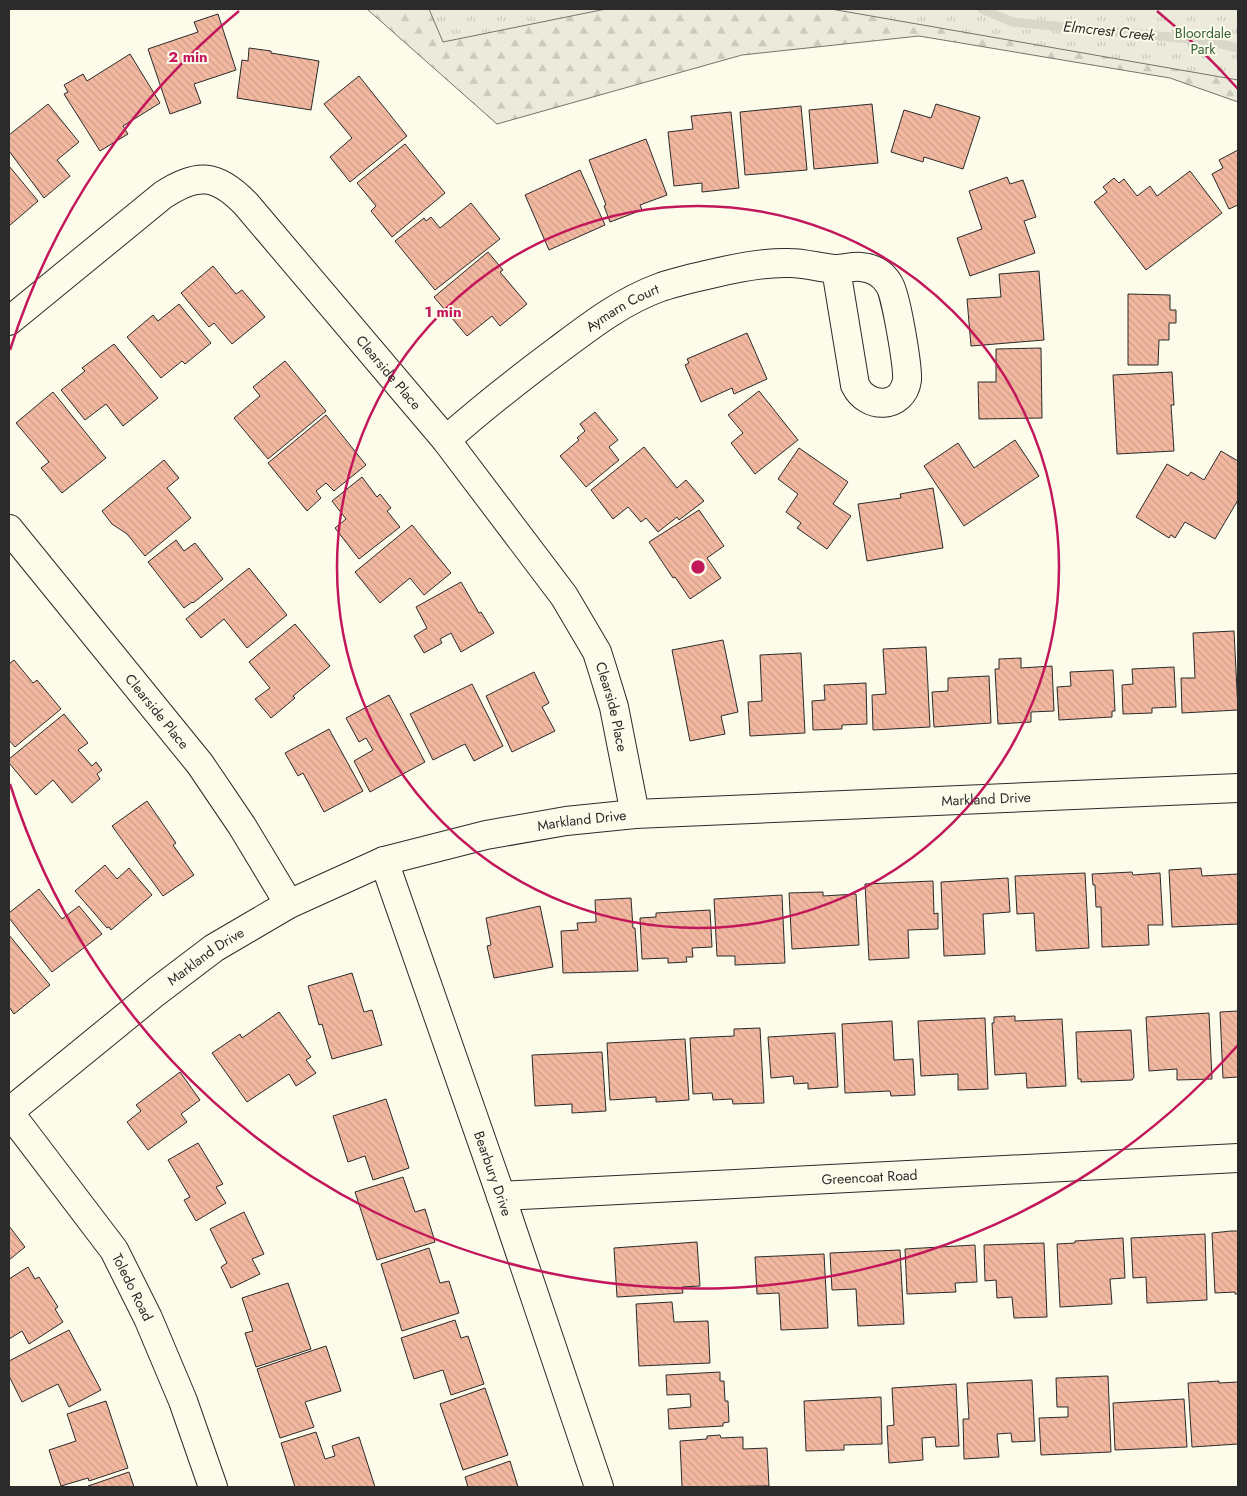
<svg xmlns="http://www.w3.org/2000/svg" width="1247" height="1496" font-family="Jost,sans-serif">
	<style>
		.forest { fill: url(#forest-firs); stroke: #74746e }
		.park { fill: url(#park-tufts); stroke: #74746e }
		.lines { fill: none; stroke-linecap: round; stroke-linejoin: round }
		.stream { stroke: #d8d7c9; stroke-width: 9 }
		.building { fill: url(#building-back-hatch); stroke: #2b2b2b }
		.minor-casing { stroke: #2b2b2b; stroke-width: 30 }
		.minor { stroke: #fdfbea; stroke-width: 28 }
		.ring { fill: none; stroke: #c2185b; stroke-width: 2.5 }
		.labels { text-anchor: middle; stroke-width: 4; stroke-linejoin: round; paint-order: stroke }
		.park-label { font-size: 14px; fill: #34623c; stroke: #fdfbea }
		.street-label { font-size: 14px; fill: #2b2b2b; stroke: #fdfbea }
		.water-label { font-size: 15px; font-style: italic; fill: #2b2b2b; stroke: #fdfbea }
		.centre { fill: #c2185b; stroke: #fdfbea; stroke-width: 2.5 }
		.ring-label { font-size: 15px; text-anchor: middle; font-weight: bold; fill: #c2185b; stroke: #fdfbea; stroke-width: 4; stroke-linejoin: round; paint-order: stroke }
	</style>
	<defs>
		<pattern id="forest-firs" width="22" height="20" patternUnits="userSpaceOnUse" patternTransform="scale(1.25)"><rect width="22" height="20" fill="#ecebdb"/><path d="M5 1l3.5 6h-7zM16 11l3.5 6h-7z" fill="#cbcabc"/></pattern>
		<pattern id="park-tufts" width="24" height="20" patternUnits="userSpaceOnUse" patternTransform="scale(1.25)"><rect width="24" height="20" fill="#ecebdb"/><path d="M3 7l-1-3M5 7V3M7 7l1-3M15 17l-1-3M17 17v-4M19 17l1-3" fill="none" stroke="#cbcabc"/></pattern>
		<pattern id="building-back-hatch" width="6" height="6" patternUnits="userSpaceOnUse" patternTransform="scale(1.25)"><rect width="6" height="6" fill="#f2b8a0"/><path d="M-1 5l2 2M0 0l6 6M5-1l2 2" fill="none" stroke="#d09e8a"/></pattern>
	</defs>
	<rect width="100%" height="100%" fill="#fdfbea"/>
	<path class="forest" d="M 367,9 L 1116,9 L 1238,34 L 1238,102 L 1170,78 L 919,36 L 742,55 L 497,124 Z"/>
	<path class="park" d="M 429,9 L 606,9 L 443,42 Z
		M 831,9 L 1238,9 L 1238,80 Z"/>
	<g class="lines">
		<path class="stream" d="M 982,9 L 1012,22 L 1202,40 L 1238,48"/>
	</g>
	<path class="building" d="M 218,14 L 236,70 L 194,84 L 201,103 L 170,114 L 148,49 L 198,32 L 194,22 Z
		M 249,48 L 271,51 L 271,53 L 319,61 L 311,110 L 237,98 L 242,60 L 248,61 Z
		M 130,54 L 160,103 L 123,126 L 128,134 L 100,151 L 64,94 L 68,92 L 64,85 L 83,74 L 87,81 Z
		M 359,76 L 407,136 L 350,182 L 330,157 L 352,138 L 324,104 Z
		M 48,104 L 79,142 L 57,160 L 70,176 L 44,198 L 9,151 L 9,135 Z
		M 872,104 L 878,163 L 814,169 L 809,110 Z
		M 936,104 L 980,117 L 963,169 L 924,157 L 923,162 L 891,152 L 904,110 L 931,118 Z
		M 801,106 L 807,170 L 745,175 L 740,112 Z
		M 731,112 L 739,188 L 702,192 L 702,183 L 674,186 L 668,132 L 693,129 L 691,116 Z
		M 646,139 L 667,195 L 640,205 L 642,210 L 610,222 L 604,206 L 606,205 L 589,160 Z
		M 405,144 L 445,193 L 392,237 L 371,211 L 376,206 L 357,183 Z
		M 1238,150 L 1238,205 L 1229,209 L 1212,174 L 1223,168 L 1219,160 Z
		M 9,166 L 38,201 L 9,226 Z
		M 580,170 L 605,225 L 549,250 L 525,195 Z
		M 1190,171 L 1222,213 L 1146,270 L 1094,202 L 1107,192 L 1103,187 L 1114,178 L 1119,183 L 1124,179 L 1137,196 L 1150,186 L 1157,196 Z
		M 1007,177 L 1010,184 L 1023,180 L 1036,217 L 1024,221 L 1035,253 L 970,276 L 957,238 L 982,229 L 969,191 Z
		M 471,203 L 500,239 L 435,290 L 395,241 L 424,218 L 426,221 L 431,217 L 440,228 Z
		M 488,252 L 503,270 L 500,272 L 527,304 L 500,326 L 492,316 L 467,336 L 434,297 Z
		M 213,266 L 236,294 L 242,290 L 265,317 L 232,344 L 214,323 L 209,327 L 181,293 Z
		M 1039,271 L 1044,340 L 971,346 L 967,299 L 1001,297 L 999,274 Z
		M 1128,294 L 1170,295 L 1170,310 L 1176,310 L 1176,323 L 1169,323 L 1169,340 L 1159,340 L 1158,365 L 1128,365 Z
		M 179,304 L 211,343 L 185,364 L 182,361 L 161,378 L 127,337 L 153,315 L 158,321 Z
		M 747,333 L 767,379 L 734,394 L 732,388 L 701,402 L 685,365 L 689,363 L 687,359 Z
		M 114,344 L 158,398 L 123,426 L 106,404 L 85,420 L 61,390 L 85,371 L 82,368 Z
		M 1041,348 L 1042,418 L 979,419 L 978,382 L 996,382 L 996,349 Z
		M 285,361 L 326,411 L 268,459 L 234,418 L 260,396 L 253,387 Z
		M 1172,372 L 1174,405 L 1171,405 L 1174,451 L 1117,454 L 1113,375 Z
		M 759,391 L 798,440 L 755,474 L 731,443 L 743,433 L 728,415 Z
		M 53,392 L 106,458 L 62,493 L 41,468 L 49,462 L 16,423 Z
		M 595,412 L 618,440 L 609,447 L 619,460 L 586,487 L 560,456 L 579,440 L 577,438 L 585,431 L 580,424 Z
		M 326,415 L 366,465 L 334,491 L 326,483 L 316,491 L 321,498 L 307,511 L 268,463 Z
		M 1015,440 L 1039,476 L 964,526 L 924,466 L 958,443 L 974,468 Z
		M 644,447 L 677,488 L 686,480 L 704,501 L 679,520 L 677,517 L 658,532 L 646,518 L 641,522 L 628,507 L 613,519 L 591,490 Z
		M 799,448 L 848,482 L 833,504 L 851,516 L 827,549 L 797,528 L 801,523 L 786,512 L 798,494 L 778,479 Z
		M 1221,451 L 1238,461 L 1238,500 L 1215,539 L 1185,522 L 1175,538 L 1171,535 L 1169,538 L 1136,517 L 1167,464 L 1188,476 L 1191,472 L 1204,480 Z
		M 164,460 L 179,478 L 167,488 L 191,518 L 145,556 L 127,534 L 112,524 L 102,511 Z
		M 362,477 L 377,497 L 380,494 L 391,508 L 387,511 L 400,527 L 359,559 L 335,528 L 346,519 L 332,501 Z
		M 933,488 L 943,548 L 867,561 L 858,504 L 901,498 L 900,494 Z
		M 699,510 L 724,546 L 707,558 L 721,578 L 690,599 L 675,577 L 673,578 L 649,542 Z
		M 412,525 L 451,573 L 424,595 L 410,578 L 380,603 L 355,572 Z
		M 176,540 L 184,551 L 195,543 L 223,579 L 193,603 L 192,602 L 184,608 L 148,562 Z
		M 249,568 L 287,615 L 247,648 L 224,619 L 201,638 L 186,619 Z
		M 461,582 L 479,613 L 481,612 L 494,633 L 461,652 L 451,633 L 440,639 L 442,643 L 424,653 L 414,636 L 427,628 L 416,607 Z
		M 295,624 L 330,666 L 293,696 L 295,698 L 271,718 L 255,699 L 270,688 L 249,662 Z
		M 1234,631 L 1238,710 L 1182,713 L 1181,678 L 1195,678 L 1193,633 Z
		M 723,640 L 738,712 L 721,716 L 725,734 L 690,741 L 672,650 Z
		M 926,647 L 930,727 L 873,730 L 872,695 L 886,694 L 883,649 Z
		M 801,653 L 805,733 L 750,736 L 748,702 L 762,701 L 760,655 Z
		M 1021,658 L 1021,668 L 1052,666 L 1054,711 L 1031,712 L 1031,722 L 998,724 L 995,669 L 999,669 L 999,659 Z
		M 14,660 L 33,683 L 37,680 L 61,709 L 15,747 L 9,740 L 9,664 Z
		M 1174,667 L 1176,707 L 1152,708 L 1152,713 L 1123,714 L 1122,685 L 1133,684 L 1132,669 Z
		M 1113,670 L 1115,711 L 1112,711 L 1112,717 L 1059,720 L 1057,687 L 1071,686 L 1070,672 Z
		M 534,672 L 549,703 L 542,707 L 555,731 L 512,752 L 486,696 Z
		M 989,676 L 991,723 L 934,727 L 932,692 L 948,691 L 948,678 Z
		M 866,683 L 867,724 L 842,725 L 842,729 L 813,730 L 812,701 L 825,700 L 824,685 Z
		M 472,684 L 503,746 L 474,761 L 465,744 L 433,760 L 410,714 Z
		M 389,695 L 425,762 L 370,792 L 354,761 L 373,750 L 366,738 L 359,742 L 346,718 Z
		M 64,714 L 88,743 L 78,750 L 92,766 L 96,762 L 102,770 L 97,774 L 100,779 L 72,803 L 53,780 L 36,795 L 9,763 L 9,759 Z
		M 329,729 L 363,791 L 324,812 L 303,773 L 298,776 L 285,753 Z
		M 147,801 L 176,843 L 173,845 L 194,875 L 163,896 L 112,826 Z
		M 105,865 L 117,879 L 129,868 L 152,895 L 111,930 L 109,927 L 107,928 L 75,891 Z
		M 1201,868 L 1202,876 L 1238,874 L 1238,924 L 1172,927 L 1169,870 Z
		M 1132,872 L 1133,875 L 1160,873 L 1163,925 L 1148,925 L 1149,945 L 1102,947 L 1101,907 L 1096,907 L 1095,885 L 1093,885 L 1092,874 Z
		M 1085,873 L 1089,948 L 1036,951 L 1034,913 L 1017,914 L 1015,876 Z
		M 1008,878 L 1010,912 L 983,914 L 985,954 L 944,956 L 941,882 Z
		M 933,881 L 934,914 L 938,913 L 938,929 L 908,930 L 909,958 L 869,960 L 865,884 Z
		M 39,889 L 62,919 L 79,906 L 102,934 L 52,972 L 9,918 L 9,913 Z
		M 823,892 L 823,896 L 856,894 L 859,945 L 792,949 L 789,893 Z
		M 782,895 L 785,963 L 735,965 L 735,956 L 717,956 L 714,899 Z
		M 631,898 L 633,928 L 635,928 L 638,971 L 563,973 L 561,931 L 578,930 L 577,923 L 596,922 L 595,900 Z
		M 540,906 L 553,967 L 494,978 L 487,946 L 491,945 L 486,918 Z
		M 710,910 L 712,947 L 692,948 L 693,957 L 686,957 L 687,962 L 668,963 L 668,958 L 642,959 L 640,918 L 656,917 L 656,913 Z
		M 9,935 L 50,985 L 14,1014 L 9,1007 Z
		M 352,973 L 364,1012 L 372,1010 L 382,1045 L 332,1059 L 322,1024 L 319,1025 L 308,986 Z
		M 1238,1011 L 1238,1077 L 1223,1078 L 1220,1012 Z
		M 279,1012 L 311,1057 L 306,1060 L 316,1073 L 296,1086 L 289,1074 L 247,1102 L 212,1053 L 240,1034 L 242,1038 Z
		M 1209,1013 L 1212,1079 L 1177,1080 L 1177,1069 L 1149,1071 L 1146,1017 Z
		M 1015,1016 L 1015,1021 L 1062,1019 L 1066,1086 L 1027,1088 L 1026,1073 L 995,1075 L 992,1023 L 994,1023 L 994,1017 Z
		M 985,1018 L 988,1089 L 958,1090 L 958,1074 L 921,1076 L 918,1021 Z
		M 892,1021 L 894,1060 L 913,1059 L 915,1095 L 891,1096 L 890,1091 L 845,1093 L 842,1024 Z
		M 760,1028 L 764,1103 L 733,1104 L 732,1099 L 713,1100 L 712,1093 L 693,1094 L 690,1038 L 734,1036 L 734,1029 Z
		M 1131,1030 L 1134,1077 L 1132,1080 L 1081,1082 L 1081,1079 L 1078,1079 L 1076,1032 Z
		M 835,1033 L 838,1087 L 808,1089 L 808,1083 L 794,1084 L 793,1076 L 771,1078 L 768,1037 Z
		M 685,1039 L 689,1100 L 656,1102 L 656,1097 L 610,1100 L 607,1043 Z
		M 602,1052 L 606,1111 L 572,1113 L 572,1104 L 535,1106 L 532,1055 Z
		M 180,1072 L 200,1100 L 181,1114 L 187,1122 L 148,1150 L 127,1122 L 141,1111 L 136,1105 Z
		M 386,1099 L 409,1168 L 373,1180 L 365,1156 L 348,1162 L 333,1116 Z
		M 198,1143 L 223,1184 L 216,1187 L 226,1203 L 196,1221 L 184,1200 L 190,1197 L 168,1160 Z
		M 403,1177 L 415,1212 L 425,1209 L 435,1242 L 377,1260 L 355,1192 Z
		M 244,1212 L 264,1254 L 252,1259 L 260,1274 L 231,1288 L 221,1267 L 227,1263 L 210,1229 Z
		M 9,1226 L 25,1247 L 9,1260 Z
		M 1231,1231 L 1238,1231 L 1238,1294 L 1235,1294 L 1235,1292 L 1215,1293 L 1212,1233 Z
		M 1205,1234 L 1207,1300 L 1147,1303 L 1146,1277 L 1133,1278 L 1131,1238 Z
		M 1123,1238 L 1125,1278 L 1110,1279 L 1112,1304 L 1060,1307 L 1057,1244 L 1075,1243 L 1075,1241 Z
		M 697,1242 L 700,1286 L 682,1287 L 683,1293 L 617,1297 L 614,1248 Z
		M 1044,1243 L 1047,1317 L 1014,1318 L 1012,1297 L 997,1298 L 996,1280 L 985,1281 L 984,1245 Z
		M 975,1245 L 977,1282 L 955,1283 L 956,1292 L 907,1294 L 905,1249 Z
		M 429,1248 L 440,1283 L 449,1281 L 459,1313 L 402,1331 L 381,1264 Z
		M 900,1250 L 904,1324 L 858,1326 L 856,1289 L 832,1290 L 830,1253 Z
		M 824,1254 L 828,1328 L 781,1330 L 779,1293 L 757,1294 L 755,1257 Z
		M 28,1267 L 35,1279 L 39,1277 L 58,1307 L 55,1309 L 63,1322 L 29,1344 L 22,1331 L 9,1339 L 9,1279 Z
		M 288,1283 L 311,1349 L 256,1367 L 245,1333 L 253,1331 L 242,1298 Z
		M 672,1302 L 674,1322 L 708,1321 L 710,1363 L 639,1366 L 636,1304 Z
		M 455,1320 L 461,1338 L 468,1336 L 484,1384 L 451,1395 L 443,1370 L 414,1379 L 401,1338 Z
		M 69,1330 L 101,1390 L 69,1407 L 58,1384 L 22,1402 L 9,1376 L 9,1361 Z
		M 326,1346 L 341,1391 L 305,1402 L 314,1427 L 280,1438 L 257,1369 Z
		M 720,1372 L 720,1381 L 724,1381 L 725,1401 L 728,1401 L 729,1422 L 723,1423 L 723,1426 L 669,1429 L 668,1409 L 691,1407 L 690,1394 L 667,1395 L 666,1375 Z
		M 1108,1376 L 1111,1452 L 1041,1455 L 1039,1418 L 1068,1417 L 1068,1407 L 1057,1407 L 1056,1378 Z
		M 1032,1380 L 1035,1441 L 1012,1442 L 1011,1433 L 997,1434 L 999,1457 L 964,1459 L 963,1419 L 969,1419 L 967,1383 Z
		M 1219,1381 L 1219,1383 L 1238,1382 L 1238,1444 L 1192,1447 L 1188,1383 Z
		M 956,1384 L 959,1446 L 936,1447 L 935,1437 L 922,1438 L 923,1460 L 889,1463 L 887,1426 L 894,1425 L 892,1388 Z
		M 485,1388 L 508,1455 L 463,1470 L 440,1404 Z
		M 881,1397 L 882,1444 L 844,1445 L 844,1450 L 806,1451 L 804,1401 Z
		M 1184,1399 L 1187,1447 L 1115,1450 L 1113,1403 Z
		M 106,1401 L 128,1468 L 89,1481 L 88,1478 L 61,1486 L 49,1450 L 76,1441 L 67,1414 Z
		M 316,1432 L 325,1459 L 335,1456 L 332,1446 L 359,1437 L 375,1487 L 295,1487 L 281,1443 Z
		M 720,1435 L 721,1438 L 743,1437 L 743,1449 L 767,1448 L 769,1486 L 682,1487 L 680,1441 L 707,1439 L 707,1436 Z
		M 510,1461 L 518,1487 L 468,1487 L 465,1477 Z
		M 129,1472 L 134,1487 L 89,1487 L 88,1486 Z"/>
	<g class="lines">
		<g class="minor-casing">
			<g id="minor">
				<path id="s1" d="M 9,321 L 163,195 C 198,172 217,174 246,204 L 446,440 L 564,596 L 597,652 L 603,671 L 614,707 L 635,814"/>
				<path id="s2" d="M 446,440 C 482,408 519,379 558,350 C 590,326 622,301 661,287 C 679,281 697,277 715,273 C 740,267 765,262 790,263 C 805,263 820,268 835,269 C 844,269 853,266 861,267 C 873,268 883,274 889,284 C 896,294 908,367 907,380 C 903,409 867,410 855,385 L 836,269"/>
				<path id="s3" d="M 9,529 L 200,764 L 242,826 L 289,904"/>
				<path id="s4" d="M 384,861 L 501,1196 L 599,1487"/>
				<path id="s5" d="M 9,1112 L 156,992 L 214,948 L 289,904 L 384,861 L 486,835 L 566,821 L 635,814 L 1238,788"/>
				<path id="s6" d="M 9,1112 L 114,1250 L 148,1318 L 183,1401 L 213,1487"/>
				<path id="s7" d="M 501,1196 L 1238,1158"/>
			</g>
		</g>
		<use href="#minor" class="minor"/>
	</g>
	<g class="ring">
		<circle cx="698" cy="567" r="361"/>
		<path d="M1238 1045A721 721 0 0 1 10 784M10 350A721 721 0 0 1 239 11M1157 11A721 721 0 0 1 1238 89"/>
	</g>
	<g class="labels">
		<g class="park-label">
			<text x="1203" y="38">Bloordale<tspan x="1203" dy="16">Park</tspan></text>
		</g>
		<g class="street-label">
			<text dy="5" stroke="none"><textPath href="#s2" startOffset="221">Aymarn Court</textPath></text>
			<text dy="5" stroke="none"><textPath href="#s1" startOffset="514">Clearside Place</textPath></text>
			<text dy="5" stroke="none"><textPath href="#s1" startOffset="920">Clearside Place</textPath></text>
			<text dy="5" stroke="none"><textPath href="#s3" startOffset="235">Clearside Place</textPath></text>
			<text dy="5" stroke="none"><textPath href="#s5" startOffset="1061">Markland Drive</textPath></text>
			<text dy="5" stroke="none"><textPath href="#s5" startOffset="656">Markland Drive</textPath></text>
			<text dy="5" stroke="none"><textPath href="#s5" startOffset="251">Markland Drive</textPath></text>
			<text dy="5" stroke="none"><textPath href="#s4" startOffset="331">Bearbury Drive</textPath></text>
			<text dy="5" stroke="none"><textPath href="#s7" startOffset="369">Greencoat Road</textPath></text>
			<text dy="5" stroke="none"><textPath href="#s6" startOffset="215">Toledo Road</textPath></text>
		</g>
		<g class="water-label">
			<text transform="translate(1109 31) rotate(6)" y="5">Elmcrest Creek</text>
		</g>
	</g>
	<circle cx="698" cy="567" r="8" class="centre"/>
	<g class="ring-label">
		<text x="188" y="62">2 min</text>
		<text x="443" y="317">1 min</text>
	</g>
	<rect width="1247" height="1496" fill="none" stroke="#2b2b2b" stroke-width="20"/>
</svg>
